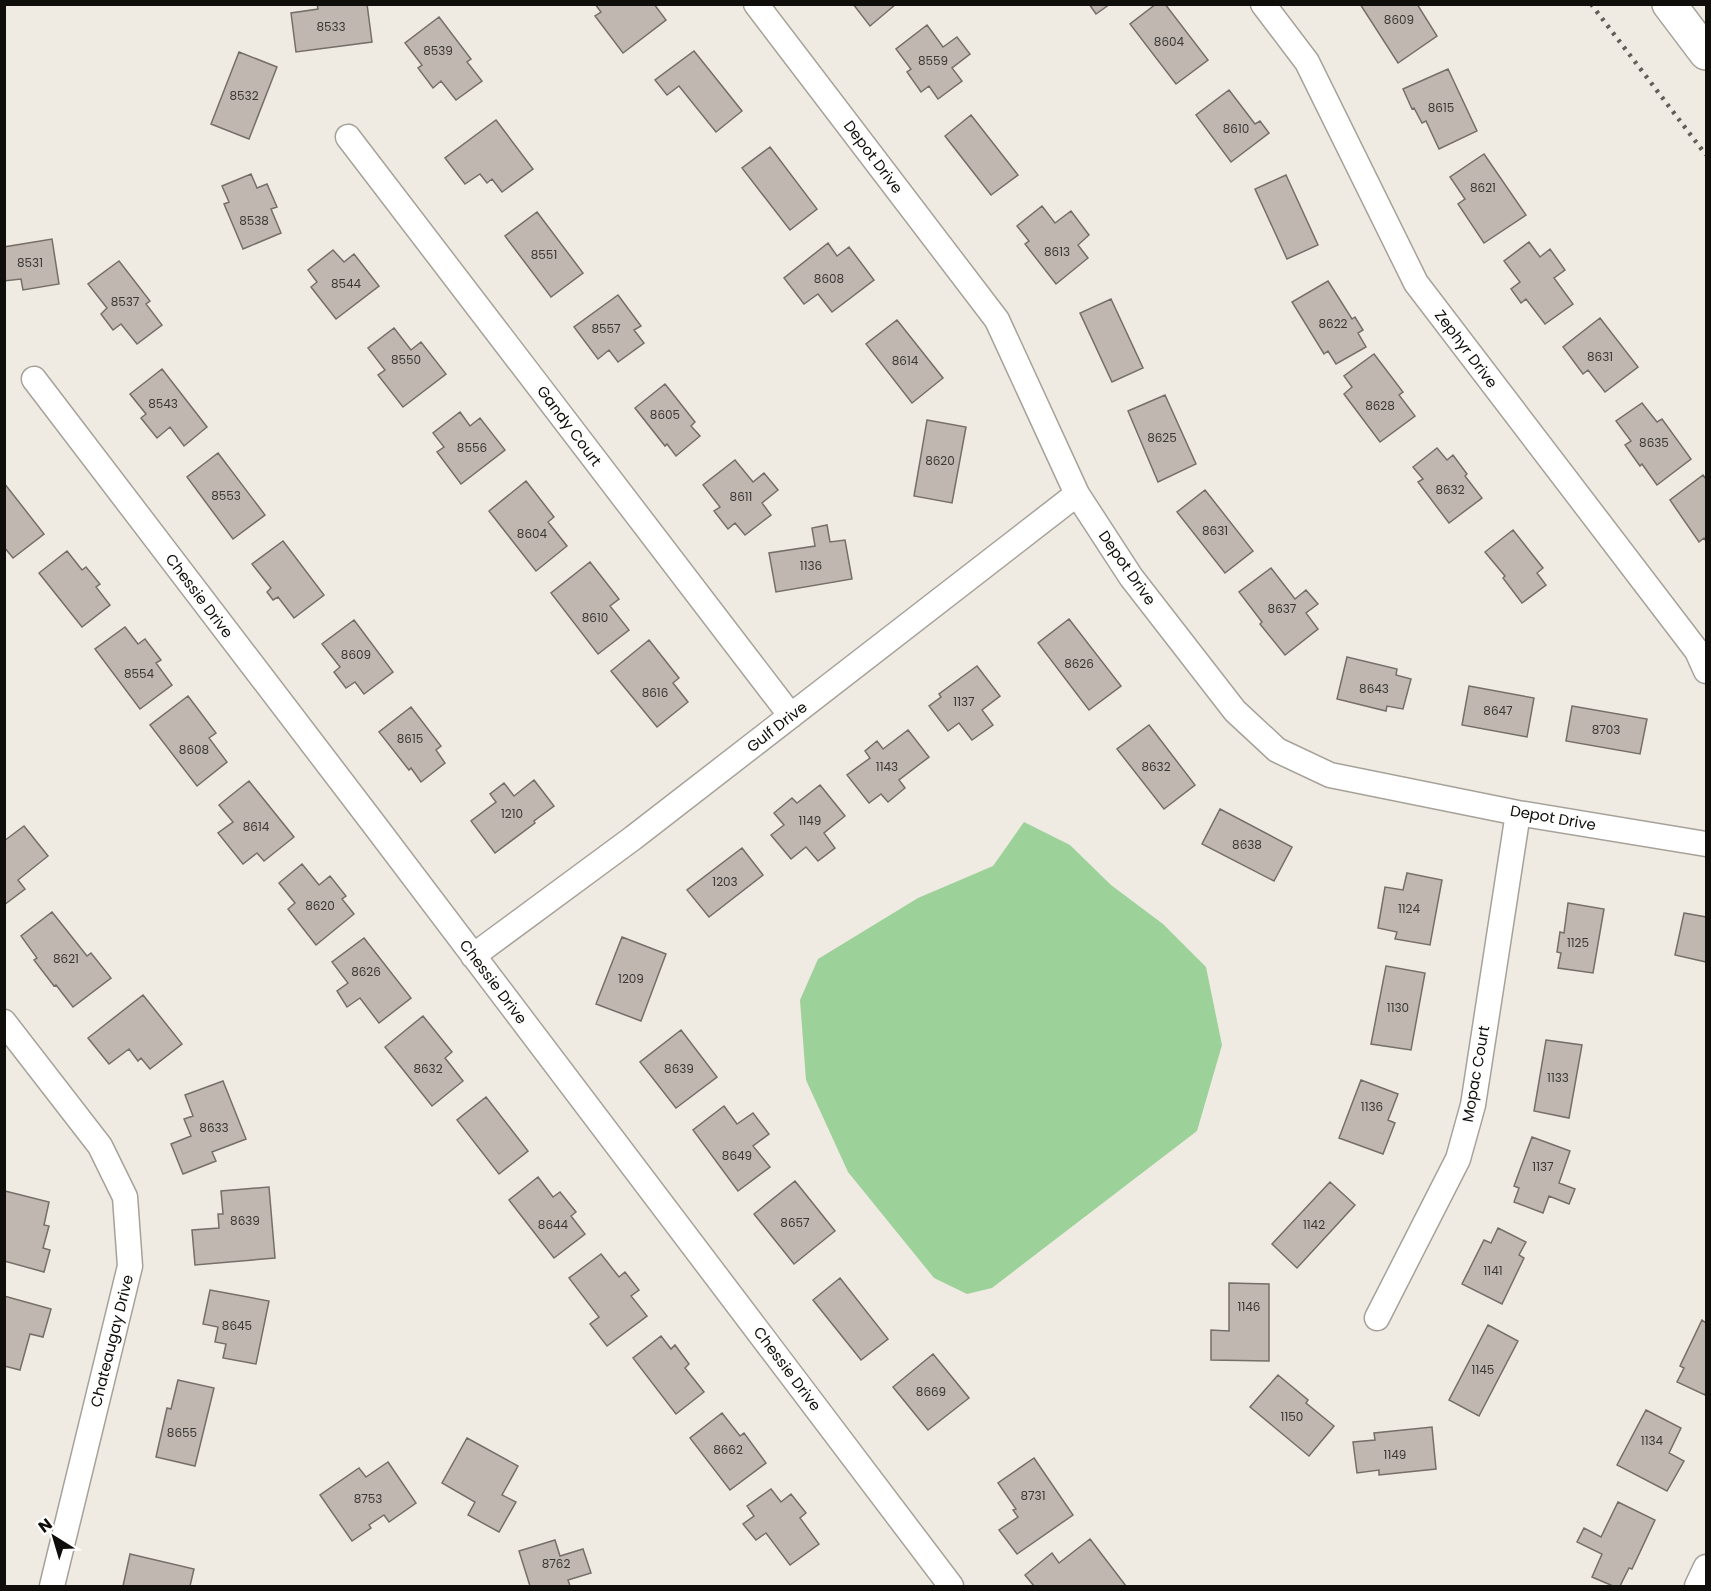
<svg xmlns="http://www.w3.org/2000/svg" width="1711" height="1591" font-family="Poppins,sans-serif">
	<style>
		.water { fill: #9dd19a }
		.building { fill: #c0b7b1; stroke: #766e68; stroke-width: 1.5 }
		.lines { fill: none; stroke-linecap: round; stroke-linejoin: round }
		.street-casing { stroke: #a7a299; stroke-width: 27 }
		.secondary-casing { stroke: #a7a299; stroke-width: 36 }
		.street { stroke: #fff; stroke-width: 24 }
		.secondary { stroke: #fff; stroke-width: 33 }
		.rail { stroke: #615e59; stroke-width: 4.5; stroke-dasharray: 3 6; stroke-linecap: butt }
		.labels { text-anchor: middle; stroke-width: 5; stroke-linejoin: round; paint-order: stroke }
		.number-label { font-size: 12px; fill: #3b3834 }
		.street-label { font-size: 15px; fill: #0f0e0a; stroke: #fff }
	</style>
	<rect width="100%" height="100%" fill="#f0ebe2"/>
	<path class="water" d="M 1024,822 L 1070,845 L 1111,885 L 1163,924 L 1206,967 L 1222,1045 L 1197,1131 L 992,1288 L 967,1294 L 934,1278 L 848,1172 L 806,1080 L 800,1000 L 818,959 L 918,898 L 993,866 Z"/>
	<path class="building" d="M 317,4 L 367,4 L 372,42 L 296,52 L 291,13 L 318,9 Z
		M 595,4 L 654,4 L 666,20 L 623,53 L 595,16 L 601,12 Z
		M 853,4 L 896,4 L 870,26 Z
		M 1089,4 L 1110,4 L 1096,14 Z
		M 1156,4 L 1165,4 L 1208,60 L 1176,84 L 1130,24 Z
		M 1360,4 L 1417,4 L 1437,36 L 1398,63 Z
		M 439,17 L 471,59 L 467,62 L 482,81 L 456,100 L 441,81 L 433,88 L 418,68 L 422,65 L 405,43 Z
		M 927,25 L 943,47 L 957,37 L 970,54 L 952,68 L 962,81 L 938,99 L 929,86 L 921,92 L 907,72 L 911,69 L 896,49 Z
		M 694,51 L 742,111 L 716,132 L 679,86 L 667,95 L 655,80 Z
		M 239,52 L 277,67 L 249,139 L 211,124 Z
		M 1448,69 L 1477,131 L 1439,149 L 1426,121 L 1422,123 L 1414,108 L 1412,109 L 1403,89 Z
		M 1229,90 L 1255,124 L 1260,121 L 1269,133 L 1231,162 L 1196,115 Z
		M 971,115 L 1018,175 L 991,195 L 945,136 Z
		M 496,120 L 533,169 L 502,192 L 492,179 L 487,183 L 480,174 L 465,184 L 445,158 Z
		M 770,147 L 817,209 L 790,230 L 742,168 Z
		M 1484,154 L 1526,215 L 1484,243 L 1458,204 L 1465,199 L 1450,177 Z
		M 251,174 L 257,188 L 267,184 L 277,207 L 271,209 L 281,233 L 243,249 L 224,204 L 229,202 L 222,186 Z
		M 1286,175 L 1318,245 L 1287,259 L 1255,189 Z
		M 1042,206 L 1055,223 L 1071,211 L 1089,235 L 1078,245 L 1088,258 L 1056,284 L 1025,244 L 1029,241 L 1017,226 Z
		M 537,212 L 583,273 L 551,297 L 505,236 Z
		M 52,239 L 59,284 L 23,290 L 21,279 L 4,281 L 4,247 Z
		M 1529,242 L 1540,257 L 1550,249 L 1565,270 L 1554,278 L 1573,304 L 1545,324 L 1526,299 L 1521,303 L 1511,289 L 1520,282 L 1504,261 Z
		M 828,243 L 837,256 L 849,247 L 874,280 L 832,312 L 818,294 L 804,304 L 784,278 Z
		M 333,250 L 344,262 L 354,254 L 379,286 L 336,319 L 311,287 L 317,282 L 308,270 Z
		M 119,261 L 150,301 L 146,304 L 162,325 L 137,344 L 121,324 L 113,330 L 101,314 L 107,308 L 88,284 Z
		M 1328,281 L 1352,319 L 1355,317 L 1363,330 L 1358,333 L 1366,347 L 1336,364 L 1328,351 L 1324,354 L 1292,302 Z
		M 618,295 L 641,326 L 634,330 L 644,343 L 618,362 L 609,350 L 598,359 L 574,327 Z
		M 1111,299 L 1143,368 L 1112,382 L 1080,313 Z
		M 1600,318 L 1638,367 L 1605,392 L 1588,370 L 1583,374 L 1563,347 Z
		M 897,320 L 943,378 L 912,403 L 866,344 Z
		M 394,328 L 411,350 L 421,342 L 446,374 L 403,407 L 378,375 L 385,370 L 368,348 Z
		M 1374,354 L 1403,392 L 1399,395 L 1415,416 L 1380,442 L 1344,394 L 1352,387 L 1344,376 Z
		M 162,369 L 207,427 L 184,446 L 170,427 L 157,438 L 141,418 L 146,414 L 130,394 Z
		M 665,384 L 695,422 L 691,426 L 700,436 L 676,456 L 667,444 L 665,446 L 635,408 Z
		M 1165,395 L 1196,464 L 1158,482 L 1128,411 Z
		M 1642,403 L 1657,422 L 1662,419 L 1691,459 L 1657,485 L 1642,464 L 1640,466 L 1625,445 L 1631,441 L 1616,421 Z
		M 460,412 L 470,426 L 480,418 L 505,450 L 461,484 L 437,452 L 444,447 L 433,433 Z
		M 927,420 L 966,427 L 952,503 L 914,496 Z
		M 1437,448 L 1447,460 L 1453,455 L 1467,474 L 1465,476 L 1482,498 L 1449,523 L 1418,482 L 1423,479 L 1413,467 Z
		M 218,453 L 265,515 L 233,539 L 187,477 Z
		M 735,460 L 753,482 L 764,473 L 778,490 L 762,503 L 771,515 L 745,535 L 735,523 L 728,529 L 714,511 L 720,507 L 703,485 Z
		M 1703,475 L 1706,479 L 1706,541 L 1704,538 L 1699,542 L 1670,500 Z
		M 526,481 L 554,517 L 548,522 L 567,546 L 536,571 L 489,511 Z
		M 4,483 L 44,534 L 13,558 L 4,547 Z
		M 1205,490 L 1253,551 L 1225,573 L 1177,512 Z
		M 827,525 L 830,542 L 845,540 L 852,579 L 776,592 L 769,553 L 815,546 L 812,528 Z
		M 1513,530 L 1543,568 L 1537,573 L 1546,585 L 1522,603 L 1503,578 L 1505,576 L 1485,552 Z
		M 283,541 L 324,595 L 294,618 L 278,597 L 273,600 L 267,592 L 271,588 L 252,564 Z
		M 67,551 L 82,570 L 86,567 L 100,584 L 96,587 L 110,605 L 82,627 L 39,573 Z
		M 590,562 L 619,599 L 610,606 L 629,630 L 598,654 L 551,593 Z
		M 1271,568 L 1295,599 L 1306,590 L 1318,604 L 1306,613 L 1318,629 L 1285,655 L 1260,624 L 1262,622 L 1239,592 Z
		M 1069,619 L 1121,686 L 1089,710 L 1038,643 Z
		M 354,620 L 393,672 L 364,694 L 355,682 L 346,688 L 334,672 L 340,667 L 322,644 Z
		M 125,627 L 138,644 L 145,639 L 161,660 L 156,663 L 172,685 L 140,709 L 95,649 Z
		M 649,640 L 679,678 L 673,683 L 688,702 L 657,727 L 611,671 Z
		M 1347,657 L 1397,669 L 1396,675 L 1411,679 L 1403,709 L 1387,706 L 1386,711 L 1337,699 Z
		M 977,666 L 1000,696 L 982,710 L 993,725 L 972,740 L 959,723 L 948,731 L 929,706 L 941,697 L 939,694 Z
		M 1469,686 L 1534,698 L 1527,737 L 1462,725 Z
		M 188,696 L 216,733 L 209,738 L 227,762 L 197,786 L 150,725 Z
		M 1572,706 L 1647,719 L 1640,754 L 1566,741 Z
		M 411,707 L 441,746 L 436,750 L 445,763 L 421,782 L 411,768 L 409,770 L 379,732 Z
		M 1149,725 L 1195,785 L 1164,809 L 1117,749 Z
		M 908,730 L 929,757 L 899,780 L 905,788 L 888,802 L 881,794 L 869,803 L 847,775 L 870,758 L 865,751 L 877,741 L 883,749 Z
		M 534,780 L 554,806 L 534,821 L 535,823 L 495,853 L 471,821 L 496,802 L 490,794 L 504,783 L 514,796 Z
		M 249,781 L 294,837 L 264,861 L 257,853 L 243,864 L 218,833 L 233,822 L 219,805 Z
		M 820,785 L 845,816 L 824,833 L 835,848 L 818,861 L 806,847 L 791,859 L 771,835 L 784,825 L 774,813 L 792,798 L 797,803 Z
		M 1220,809 L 1292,847 L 1274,881 L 1202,844 Z
		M 24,826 L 48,856 L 18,880 L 25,889 L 4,905 L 4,841 Z
		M 742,848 L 763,875 L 709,917 L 687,890 Z
		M 302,864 L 319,885 L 330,876 L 346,896 L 342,899 L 354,914 L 316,945 L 288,909 L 295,903 L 279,883 Z
		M 1407,873 L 1442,880 L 1430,945 L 1395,939 L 1397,932 L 1378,928 L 1385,887 L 1403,890 Z
		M 1568,903 L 1604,909 L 1593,973 L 1558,968 L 1561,953 L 1557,952 L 1560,932 L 1564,933 Z
		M 52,912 L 87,956 L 91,953 L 111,978 L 73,1007 L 56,985 L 54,986 L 34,960 L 37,958 L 21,936 Z
		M 1684,913 L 1706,917 L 1706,962 L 1675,955 Z
		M 622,937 L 666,954 L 641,1021 L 596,1004 Z
		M 364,938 L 411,998 L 379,1023 L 360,998 L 347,1007 L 337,991 L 348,983 L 332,962 Z
		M 1386,966 L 1425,973 L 1411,1050 L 1371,1044 Z
		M 143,995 L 182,1044 L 150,1069 L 141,1058 L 138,1061 L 129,1049 L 109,1064 L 88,1038 Z
		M 423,1016 L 452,1052 L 445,1058 L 463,1081 L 432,1106 L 385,1047 Z
		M 681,1030 L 717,1077 L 676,1108 L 640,1062 Z
		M 1546,1040 L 1582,1045 L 1569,1118 L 1534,1111 Z
		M 1361,1080 L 1398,1094 L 1388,1120 L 1395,1123 L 1383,1154 L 1339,1138 Z
		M 223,1081 L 246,1139 L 212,1152 L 216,1161 L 183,1174 L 171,1144 L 191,1136 L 184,1119 L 193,1116 L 185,1095 Z
		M 486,1097 L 528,1151 L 499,1174 L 457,1120 Z
		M 724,1106 L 737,1124 L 753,1113 L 769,1134 L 753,1146 L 770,1167 L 738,1191 L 693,1130 Z
		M 1532,1137 L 1570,1151 L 1559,1183 L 1575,1189 L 1569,1204 L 1549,1196 L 1543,1213 L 1514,1202 L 1519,1188 L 1514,1186 Z
		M 538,1177 L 553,1197 L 560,1192 L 576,1212 L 571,1216 L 585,1234 L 554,1258 L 509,1200 Z
		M 795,1181 L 835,1231 L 794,1264 L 754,1214 Z
		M 1330,1182 L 1355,1205 L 1297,1268 L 1272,1244 Z
		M 269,1187 L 275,1258 L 195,1265 L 192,1230 L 219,1228 L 218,1214 L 223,1214 L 221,1191 Z
		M 5,1191 L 49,1202 L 44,1225 L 49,1226 L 43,1248 L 50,1250 L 44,1272 L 4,1261 Z
		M 1498,1228 L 1526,1242 L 1519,1255 L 1524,1258 L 1502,1304 L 1462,1284 L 1484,1240 L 1491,1243 Z
		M 601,1254 L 619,1277 L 625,1272 L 639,1290 L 631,1296 L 647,1316 L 607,1346 L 590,1324 L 599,1317 L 569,1278 Z
		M 840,1278 L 888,1339 L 861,1360 L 813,1300 Z
		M 1229,1283 L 1269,1284 L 1269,1361 L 1211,1360 L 1211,1330 L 1229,1331 Z
		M 210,1290 L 269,1301 L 256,1364 L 223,1358 L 226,1344 L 215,1342 L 218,1327 L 203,1324 Z
		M 4,1296 L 51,1309 L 43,1337 L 30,1334 L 20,1370 L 4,1366 Z
		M 1702,1320 L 1706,1323 L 1706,1392 L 1705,1395 L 1677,1382 L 1684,1368 L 1680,1366 Z
		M 1488,1325 L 1518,1341 L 1479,1416 L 1449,1400 Z
		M 661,1336 L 671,1349 L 675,1345 L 689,1364 L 685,1368 L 704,1392 L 676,1414 L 633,1358 Z
		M 933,1354 L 969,1398 L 928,1430 L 893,1387 Z
		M 1278,1375 L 1308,1400 L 1306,1403 L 1334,1426 L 1309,1456 L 1250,1407 Z
		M 178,1380 L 214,1388 L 195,1466 L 156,1457 L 167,1408 L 171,1409 Z
		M 1646,1410 L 1681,1428 L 1669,1453 L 1684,1461 L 1667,1491 L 1617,1465 Z
		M 722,1413 L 740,1436 L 744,1433 L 766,1463 L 730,1490 L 690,1438 Z
		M 1432,1427 L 1436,1469 L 1379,1475 L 1379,1470 L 1357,1473 L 1353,1442 L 1375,1440 L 1374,1433 Z
		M 467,1438 L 518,1466 L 502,1495 L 516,1502 L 499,1532 L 468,1515 L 475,1502 L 442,1483 Z
		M 1034,1458 L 1073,1515 L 1017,1554 L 999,1530 L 1018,1517 L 1013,1510 L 1016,1509 L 998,1483 Z
		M 388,1462 L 416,1503 L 389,1522 L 384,1515 L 369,1525 L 371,1528 L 352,1541 L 320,1495 L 359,1468 L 366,1477 Z
		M 771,1489 L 781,1502 L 791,1494 L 806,1513 L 800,1518 L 819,1544 L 790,1565 L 766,1533 L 756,1540 L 743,1524 L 754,1516 L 747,1506 Z
		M 1618,1502 L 1655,1520 L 1632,1569 L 1629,1568 L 1620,1586 L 1613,1586 L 1592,1577 L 1602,1554 L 1577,1542 L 1584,1528 L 1601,1537 Z
		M 1090,1539 L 1126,1586 L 1034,1586 L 1025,1575 L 1052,1553 L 1059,1563 Z
		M 555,1540 L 560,1556 L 583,1549 L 591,1573 L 568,1580 L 570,1586 L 530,1586 L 519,1551 Z
		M 130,1554 L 194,1569 L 190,1586 L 123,1586 Z"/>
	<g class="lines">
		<g class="street-casing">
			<path id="street" d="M 756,4 L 997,320 L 1077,494 L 1131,577 L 1235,711 L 1277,750 L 1330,775 L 1518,813 L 1706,844
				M 1263,4 L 1307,62 L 1416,283 L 1697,651 L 1706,671
				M 348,137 L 791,716
				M 34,379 L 370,819 L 951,1586
				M 473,956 L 633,838 L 1077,494
				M 4,1022 L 100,1146 L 125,1197 L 130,1266 L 52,1586
				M 1377,1318 L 1458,1159 L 1473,1105 L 1518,813
				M 1697,1586 L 1706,1567"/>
		</g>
		<g class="secondary-casing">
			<path id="secondary" d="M 1669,4 L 1706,53"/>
		</g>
		<use href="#street" class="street"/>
		<use href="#secondary" class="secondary"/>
		<path class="rail" d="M 1591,4 L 1706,155"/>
	</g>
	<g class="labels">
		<g class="number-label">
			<text x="1399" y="24">8609</text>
			<text x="331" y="31">8533</text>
			<text x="1169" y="46">8604</text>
			<text x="438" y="55">8539</text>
			<text x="933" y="65">8559</text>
			<text x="244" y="100">8532</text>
			<text x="1441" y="112">8615</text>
			<text x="1236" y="133">8610</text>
			<text x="1483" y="192">8621</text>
			<text x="254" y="225">8538</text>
			<text x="1057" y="256">8613</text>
			<text x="544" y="259">8551</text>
			<text x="30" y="267">8531</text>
			<text x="829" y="283">8608</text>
			<text x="346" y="288">8544</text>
			<text x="125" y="306">8537</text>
			<text x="1333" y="328">8622</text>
			<text x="606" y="333">8557</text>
			<text x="1600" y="361">8631</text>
			<text x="406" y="364">8550</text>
			<text x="905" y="365">8614</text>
			<text x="163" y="408">8543</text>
			<text x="1380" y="410">8628</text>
			<text x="665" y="419">8605</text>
			<text x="1162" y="442">8625</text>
			<text x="1654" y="447">8635</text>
			<text x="472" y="452">8556</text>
			<text x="940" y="465">8620</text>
			<text x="1450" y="494">8632</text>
			<text x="226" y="500">8553</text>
			<text x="741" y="501">8611</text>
			<text x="1215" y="535">8631</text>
			<text x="532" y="538">8604</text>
			<text x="811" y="570">1136</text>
			<text x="1282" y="613">8637</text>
			<text x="595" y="622">8610</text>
			<text x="356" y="659">8609</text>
			<text x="1079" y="668">8626</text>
			<text x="139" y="678">8554</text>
			<text x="1374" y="693">8643</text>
			<text x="655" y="697">8616</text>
			<text x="964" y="706">1137</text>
			<text x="1498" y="715">8647</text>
			<text x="1606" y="734">8703</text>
			<text x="410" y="743">8615</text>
			<text x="194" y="754">8608</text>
			<text x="887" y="771">1143</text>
			<text x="1156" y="771">8632</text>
			<text x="512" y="818">1210</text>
			<text x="810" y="825">1149</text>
			<text x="256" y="831">8614</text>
			<text x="1247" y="849">8638</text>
			<text x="725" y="886">1203</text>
			<text x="320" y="910">8620</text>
			<text x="1409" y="913">1124</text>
			<text x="1578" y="947">1125</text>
			<text x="66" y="963">8621</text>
			<text x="366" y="976">8626</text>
			<text x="631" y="983">1209</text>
			<text x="1398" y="1012">1130</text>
			<text x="428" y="1073">8632</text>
			<text x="679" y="1073">8639</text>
			<text x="1558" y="1082">1133</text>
			<text x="1372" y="1111">1136</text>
			<text x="214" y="1132">8633</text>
			<text x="737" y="1160">8649</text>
			<text x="1543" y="1171">1137</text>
			<text x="245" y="1225">8639</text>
			<text x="795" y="1227">8657</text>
			<text x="553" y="1229">8644</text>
			<text x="1314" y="1229">1142</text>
			<text x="1493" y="1275">1141</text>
			<text x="1249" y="1311">1146</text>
			<text x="237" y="1330">8645</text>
			<text x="1483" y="1374">1145</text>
			<text x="931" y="1396">8669</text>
			<text x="1292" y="1421">1150</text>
			<text x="182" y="1437">8655</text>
			<text x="1652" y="1445">1134</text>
			<text x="728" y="1454">8662</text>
			<text x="1395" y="1459">1149</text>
			<text x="1033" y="1500">8731</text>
			<text x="368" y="1503">8753</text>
			<text x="556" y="1568">8762</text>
		</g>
		<g class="street-label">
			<text transform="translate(873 157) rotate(53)" y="5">Depot Drive</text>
			<text transform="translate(1466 349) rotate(53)" y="5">Zephyr Drive</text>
			<text transform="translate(569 426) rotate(53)" y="5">Gandy Court</text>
			<text transform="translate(1127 568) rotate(55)" y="5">Depot Drive</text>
			<text transform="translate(199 596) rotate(53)" y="5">Chessie Drive</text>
			<text transform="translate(777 727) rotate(-38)" y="5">Gulf Drive</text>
			<text transform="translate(1553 818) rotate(10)" y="5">Depot Drive</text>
			<text transform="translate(493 982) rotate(53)" y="5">Chessie Drive</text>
			<text transform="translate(1476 1074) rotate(-80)" y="5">Mopac Court</text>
			<text transform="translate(112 1341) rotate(-76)" y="5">Chateaugay Drive</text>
			<text transform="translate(787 1369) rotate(53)" y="5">Chessie Drive</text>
		</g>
	</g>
	<rect width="1711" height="1591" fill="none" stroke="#0f0e0a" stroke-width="12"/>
	<g transform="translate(54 1537) rotate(323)" stroke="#ffffff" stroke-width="4.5" paint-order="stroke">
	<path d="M0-4.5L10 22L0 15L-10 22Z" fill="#0f0e0a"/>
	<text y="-9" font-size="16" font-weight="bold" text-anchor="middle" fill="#0f0e0a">N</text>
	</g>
</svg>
